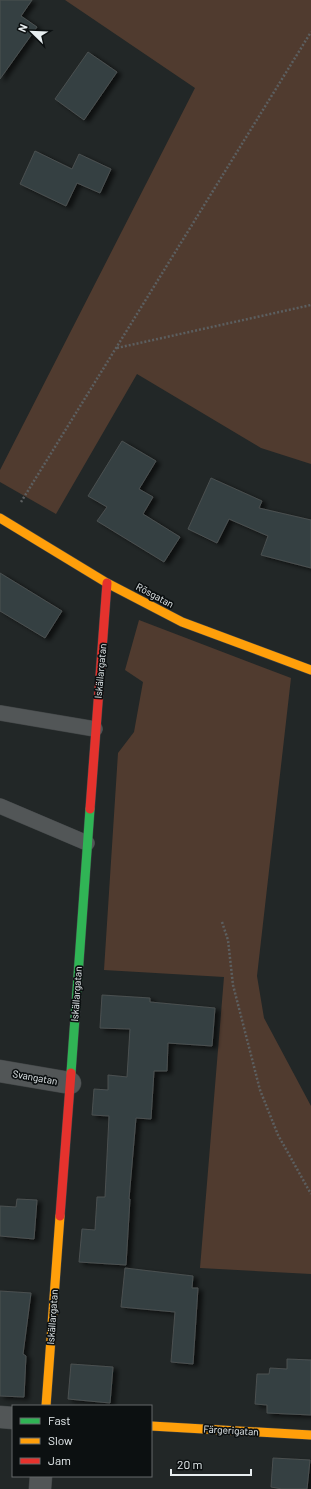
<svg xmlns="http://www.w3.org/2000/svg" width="311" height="1489" font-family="Barlow,sans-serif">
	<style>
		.green { fill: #503b2f }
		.building { fill: #344043; stroke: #4b5050; filter: url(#shadow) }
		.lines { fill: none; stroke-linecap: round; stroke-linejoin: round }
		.lane-casing { stroke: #404445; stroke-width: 16 }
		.street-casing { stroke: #404445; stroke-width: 23 }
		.fast-casing { stroke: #404445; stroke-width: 10 }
		.slow-casing { stroke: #404445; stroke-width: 10 }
		.jam-casing { stroke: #404445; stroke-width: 10 }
		.path { stroke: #5c5f60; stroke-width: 2.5; stroke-dasharray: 2 2; stroke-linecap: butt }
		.lane { stroke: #525657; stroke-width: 15 }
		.street { stroke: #525657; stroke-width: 22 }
		.fast { stroke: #30b455; stroke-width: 9 }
		.slow { stroke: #ff9f0a; stroke-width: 9 }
		.jam { stroke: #e5322d; stroke-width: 9 }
		.labels { text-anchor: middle; stroke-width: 3.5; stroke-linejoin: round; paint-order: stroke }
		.street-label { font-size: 10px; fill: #e8eef0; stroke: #0c1011 }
	</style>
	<defs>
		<filter id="shadow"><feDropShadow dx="4.5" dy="2.5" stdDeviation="2" flood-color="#0009"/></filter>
	</defs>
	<rect width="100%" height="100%" fill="#222727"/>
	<path class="green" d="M 65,0 L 311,0 L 311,464 L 261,448 L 137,374 L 56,514 L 0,482 L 0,470 L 195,88 Z
		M 139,620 L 291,678 L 257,976 L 264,1018 L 311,1106 L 311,1274 L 200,1268 L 224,977 L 104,970 L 118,753 L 134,732 L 143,682 L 125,670 Z"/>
	<path class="building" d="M 0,0 L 32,0 L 21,16 L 37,27 L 0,79 Z
		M 88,52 L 117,72 L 84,120 L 55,99 Z
		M 35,151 L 72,169 L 79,154 L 111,169 L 100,193 L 77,183 L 66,206 L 20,184 Z
		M 122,441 L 156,461 L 139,489 L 153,497 L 143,514 L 180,537 L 164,562 L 97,521 L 107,507 L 88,496 Z
		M 211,478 L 262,501 L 259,508 L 311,520 L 311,568 L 261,555 L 268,536 L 229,519 L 217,543 L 188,529 Z
		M 0,573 L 62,611 L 45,638 L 0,611 Z
		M 102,995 L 150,998 L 150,1002 L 215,1008 L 212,1046 L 168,1043 L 167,1071 L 154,1071 L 151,1119 L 136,1118 L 129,1199 L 130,1199 L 126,1265 L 79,1262 L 82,1229 L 95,1230 L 97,1197 L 105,1197 L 109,1116 L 92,1115 L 94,1089 L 108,1090 L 108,1075 L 127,1077 L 130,1029 L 100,1028 Z
		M 17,1199 L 37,1200 L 34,1239 L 0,1236 L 0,1206 L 16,1207 Z
		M 125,1268 L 193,1276 L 192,1288 L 198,1288 L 193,1364 L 171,1362 L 175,1312 L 121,1307 Z
		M 0,1291 L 31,1293 L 23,1354 L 26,1356 L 24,1397 L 0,1396 Z
		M 287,1359 L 311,1360 L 311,1415 L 267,1413 L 267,1405 L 255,1404 L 257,1374 L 269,1374 L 270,1368 L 287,1369 Z
		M 71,1364 L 113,1367 L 110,1403 L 68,1399 Z
		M 273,1458 L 310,1460 L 307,1489 L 282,1489 L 271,1487 Z"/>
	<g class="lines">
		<g class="lane-casing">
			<path id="lane" d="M 0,713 L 95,729
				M 0,806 L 87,843"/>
		</g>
		<g class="street-casing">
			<path id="street" d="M 0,1071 L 70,1083
				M 0,1417 L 13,1418
				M 40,1489 L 41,1476"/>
		</g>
		<g class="fast-casing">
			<path id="fast" d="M 71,1073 L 90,809"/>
		</g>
		<g class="slow-casing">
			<path id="slow" d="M 0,518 L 107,583 L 182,622 L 311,670
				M 46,1406 L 60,1216
				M 151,1426 L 311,1435"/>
		</g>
		<g class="jam-casing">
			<path id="jam" d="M 90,809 L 107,583
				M 60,1216 L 71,1073"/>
		</g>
		<path class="path" d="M 117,348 L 311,305
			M 21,502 L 311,32
			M 222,922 L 228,940 L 233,985 L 260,1090 L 278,1135 L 311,1194"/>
		<use href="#lane" class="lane"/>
		<use href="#street" class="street"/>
		<use href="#fast" class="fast"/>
		<use href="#slow" class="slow"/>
		<use href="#jam" class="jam"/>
	</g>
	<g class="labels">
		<g class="street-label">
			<text transform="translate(155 595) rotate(28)" y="4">Rösgatan</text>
			<text transform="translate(100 671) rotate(-85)" y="4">Iskällargatan</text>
			<text transform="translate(76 994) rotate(-86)" y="4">Iskällargatan</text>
			<text transform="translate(35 1077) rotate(10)" y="4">Svangatan</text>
			<text transform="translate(52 1317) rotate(-86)" y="4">Iskällargatan</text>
			<text transform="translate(231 1430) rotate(3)" y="4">Färgerigatan</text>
		</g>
	</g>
	<rect x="12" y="1405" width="140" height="72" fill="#0c1011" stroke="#64696a"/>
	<rect x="20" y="1418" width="20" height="6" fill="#30b455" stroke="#64696a"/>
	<text x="48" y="1425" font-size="12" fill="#e8eef0">Fast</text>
	<rect x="20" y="1438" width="20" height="6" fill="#ff9f0a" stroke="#64696a"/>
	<text x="48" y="1445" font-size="12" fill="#e8eef0">Slow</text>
	<rect x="20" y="1458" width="20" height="6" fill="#e5322d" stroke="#64696a"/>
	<text x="48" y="1465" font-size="12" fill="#e8eef0">Jam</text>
	<g transform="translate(32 32) rotate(293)" stroke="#0c1011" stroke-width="3" paint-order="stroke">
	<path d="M0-3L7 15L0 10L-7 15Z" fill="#e8eef0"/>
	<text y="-6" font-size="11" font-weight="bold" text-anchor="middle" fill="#e8eef0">N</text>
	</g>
	<path d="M171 1469v6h80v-6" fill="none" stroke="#e8eef0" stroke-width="2"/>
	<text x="177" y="1469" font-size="12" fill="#e8eef0" stroke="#0c1011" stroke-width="3" paint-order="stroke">20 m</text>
</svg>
